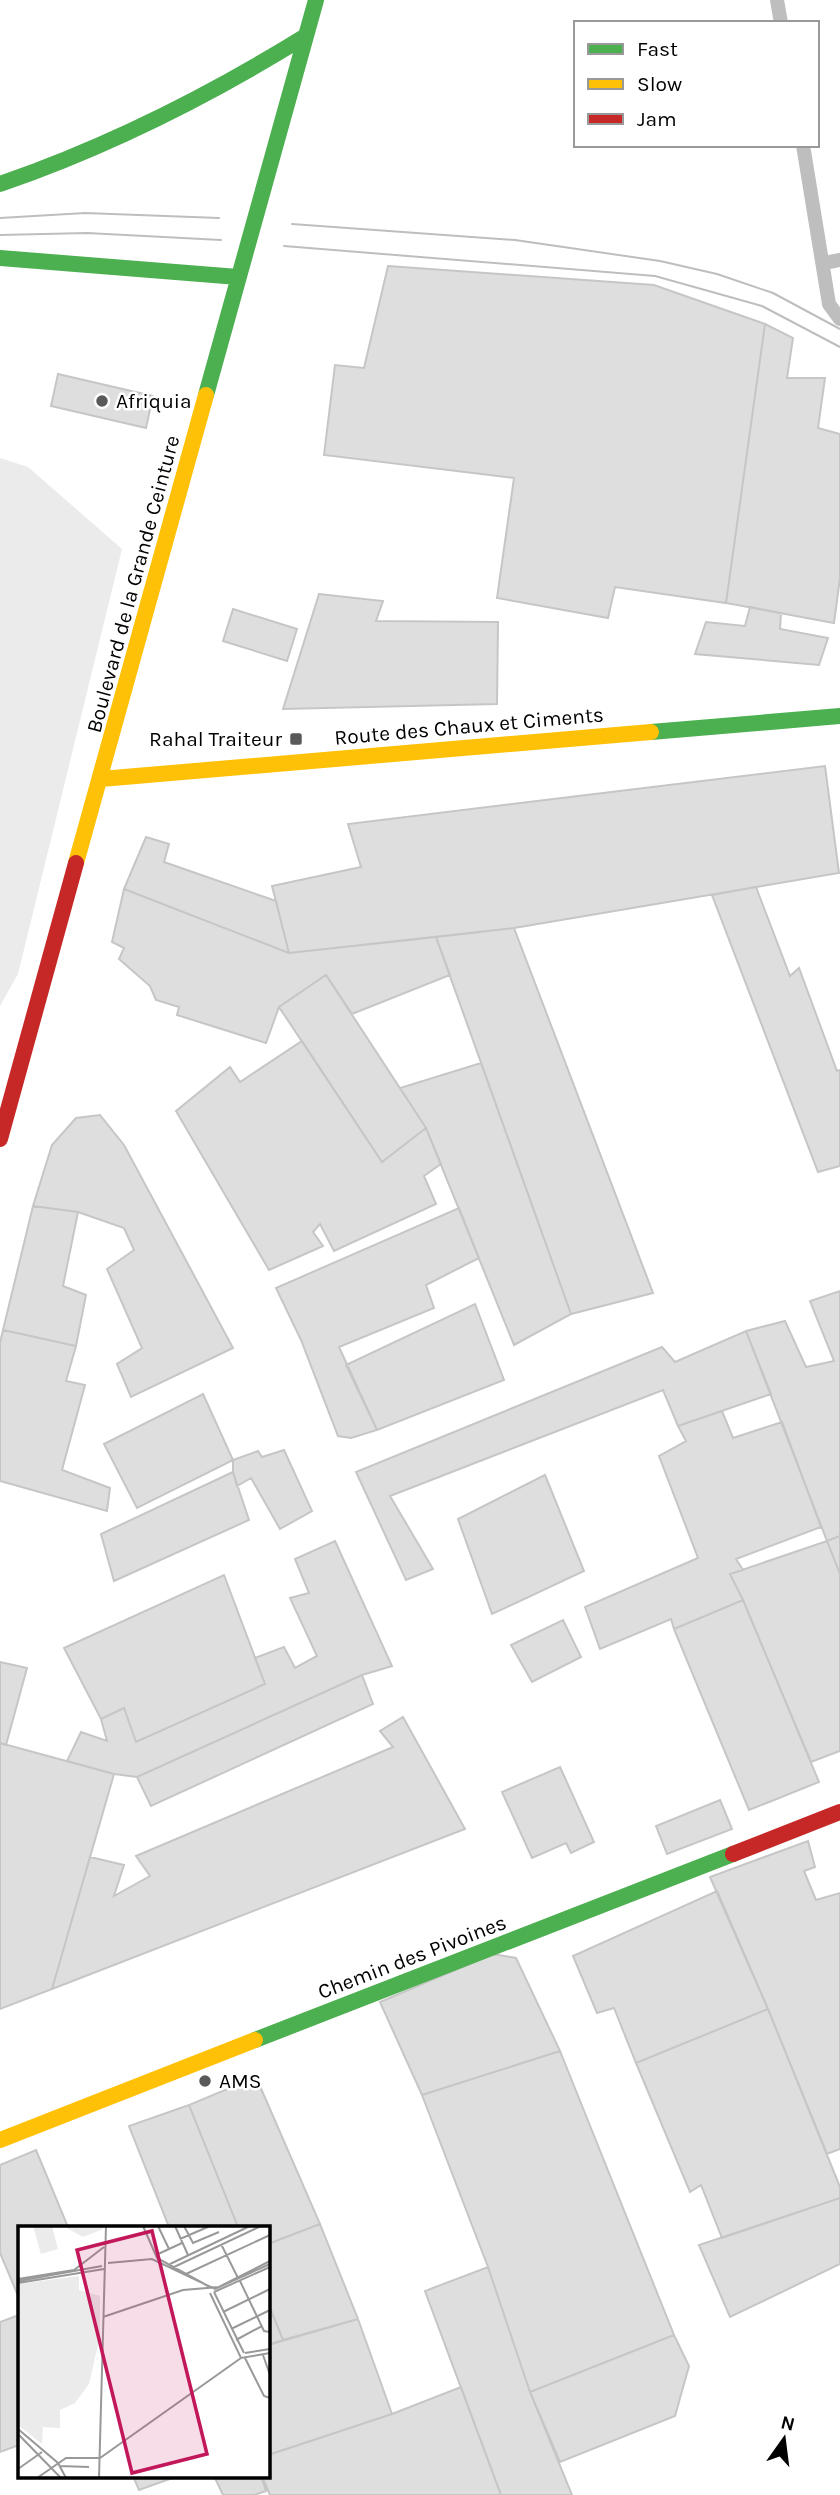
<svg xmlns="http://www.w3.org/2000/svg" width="840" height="2495" font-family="Karla,sans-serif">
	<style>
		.green { fill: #ebebeb }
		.building { fill: #dedede; stroke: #c6c6c6; stroke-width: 2 }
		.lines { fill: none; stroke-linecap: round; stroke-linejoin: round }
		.street { stroke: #bebebe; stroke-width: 14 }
		.fast { stroke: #4caf50; stroke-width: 16 }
		.slow { stroke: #ffc107; stroke-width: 16 }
		.jam { stroke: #c62828; stroke-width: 16 }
		.tram { stroke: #bebebe; stroke-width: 2 }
		.poi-dot { fill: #595959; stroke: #fff; stroke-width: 2.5 }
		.labels { text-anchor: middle; stroke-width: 5; stroke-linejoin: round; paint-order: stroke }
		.poi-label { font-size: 21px; fill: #000; stroke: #fff; text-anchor: start }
		.street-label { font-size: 21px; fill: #000; stroke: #fff }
		.inset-road { fill: none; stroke: #999; stroke-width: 2 }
		.view { fill: #c2185b; fill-opacity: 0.15; stroke: #c2185b; stroke-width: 3.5 }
		.inset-edge { fill: none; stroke: #000; stroke-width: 3.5 }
	</style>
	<rect width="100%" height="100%" fill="#fff"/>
	<path class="green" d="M 0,458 L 28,467 L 122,549 L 18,974 L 0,1006 Z"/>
	<path class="building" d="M 388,266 L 654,285 L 765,324 L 726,603 L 615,587 L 608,618 L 497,598 L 514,478 L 324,455 L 335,365 L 364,368 Z
		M 765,324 L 793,338 L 787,378 L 825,378 L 818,428 L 840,434 L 840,578 L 834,623 L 726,603 Z
		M 58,374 L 153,396 L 146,428 L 51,406 Z
		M 319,594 L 383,601 L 376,621 L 498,622 L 497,704 L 283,709 Z
		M 750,607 L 781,613 L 780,629 L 828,638 L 819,665 L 695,654 L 706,622 L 745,626 Z
		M 233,609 L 297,629 L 287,661 L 223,641 Z
		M 825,766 L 839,873 L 514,928 L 289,953 L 272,886 L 361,867 L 348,824 Z
		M 146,837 L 169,844 L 164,862 L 276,901 L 289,953 L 124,889 Z
		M 756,887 L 790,976 L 799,968 L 837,1071 L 840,1070 L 840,1166 L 818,1172 L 712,895 Z
		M 124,889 L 289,953 L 436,937 L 450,975 L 352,1014 L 326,975 L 279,1007 L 266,1043 L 177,1015 L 179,1007 L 156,1000 L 150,986 L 119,959 L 124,948 L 112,942 Z
		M 514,928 L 653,1293 L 571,1314 L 436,937 Z
		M 326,975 L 426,1128 L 382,1162 L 279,1007 Z
		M 302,1041 L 382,1162 L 426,1128 L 441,1164 L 424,1176 L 436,1204 L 334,1251 L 320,1224 L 313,1232 L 323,1246 L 269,1270 L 176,1111 L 230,1067 L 240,1082 Z
		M 481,1063 L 571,1314 L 514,1345 L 426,1128 L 400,1088 Z
		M 100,1115 L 124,1145 L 233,1348 L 131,1397 L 117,1364 L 142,1348 L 107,1269 L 134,1250 L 124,1228 L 78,1212 L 33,1206 L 52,1145 L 76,1118 Z
		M 33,1206 L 78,1212 L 63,1286 L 86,1295 L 76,1346 L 3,1330 Z
		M 459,1208 L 479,1258 L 426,1285 L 434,1308 L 339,1347 L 377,1430 L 351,1438 L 338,1436 L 301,1340 L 276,1288 Z
		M 840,1291 L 840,1536 L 827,1541 L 746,1331 L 785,1321 L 806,1367 L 834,1361 L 810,1301 Z
		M 475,1304 L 504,1380 L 377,1430 L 346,1365 Z
		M 3,1330 L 76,1346 L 66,1381 L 85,1385 L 62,1470 L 110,1488 L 107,1511 L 0,1481 L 0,1343 Z
		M 746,1331 L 771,1394 L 678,1426 L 663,1390 L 390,1496 L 433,1569 L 406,1580 L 356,1472 L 662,1347 L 675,1362 Z
		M 203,1394 L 233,1460 L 137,1508 L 104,1444 Z
		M 722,1411 L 733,1438 L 782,1422 L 821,1527 L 736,1559 L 743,1570 L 730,1574 L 743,1600 L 674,1629 L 671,1619 L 600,1649 L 585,1607 L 698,1558 L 659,1456 L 686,1441 L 678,1426 Z
		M 284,1450 L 312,1511 L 280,1529 L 251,1478 L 237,1486 L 233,1472 L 233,1460 L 258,1451 L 262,1457 Z
		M 233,1472 L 249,1520 L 114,1581 L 101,1534 Z
		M 545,1475 L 584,1571 L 492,1614 L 458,1519 Z
		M 840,1536 L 840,1574 L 827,1541 Z
		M 335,1541 L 392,1666 L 362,1675 L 137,1777 L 114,1774 L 67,1761 L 81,1732 L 107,1741 L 101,1719 L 124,1708 L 136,1742 L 265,1684 L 255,1658 L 284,1647 L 295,1668 L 317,1656 L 290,1598 L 309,1593 L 295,1559 Z
		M 827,1541 L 840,1574 L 840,1751 L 811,1762 L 743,1600 L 730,1574 Z
		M 224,1575 L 265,1684 L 136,1742 L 124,1708 L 101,1719 L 64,1648 Z
		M 743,1600 L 819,1782 L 749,1810 L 674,1629 Z
		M 563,1620 L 581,1657 L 532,1682 L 511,1645 Z
		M 0,1662 L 27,1668 L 6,1745 L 0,1743 Z
		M 362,1675 L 373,1704 L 151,1806 L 137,1777 Z
		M 403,1717 L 465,1829 L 52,1989 L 90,1857 L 124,1865 L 114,1896 L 150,1876 L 136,1856 L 393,1747 L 380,1731 Z
		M 0,1743 L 114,1774 L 52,1989 L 0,2009 Z
		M 560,1767 L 594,1842 L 571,1853 L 566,1843 L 532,1858 L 502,1792 Z
		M 720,1800 L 732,1829 L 667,1854 L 656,1826 Z
		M 808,1841 L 815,1867 L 804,1871 L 816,1900 L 840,1893 L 840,2149 L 827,2154 L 768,2009 L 710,1877 Z
		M 717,1891 L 768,2009 L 636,2063 L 614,2008 L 597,2013 L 573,1956 Z
		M 493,1954 L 516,1958 L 560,2051 L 422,2095 L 380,2002 Z
		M 768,2009 L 840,2187 L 840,2198 L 722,2238 L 701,2185 L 690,2192 L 636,2063 Z
		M 560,2051 L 674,2335 L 530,2392 L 488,2267 L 422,2095 Z
		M 256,2077 L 320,2224 L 268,2244 L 268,2227 L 238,2227 L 189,2105 Z
		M 189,2105 L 238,2227 L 169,2227 L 129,2126 Z
		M 36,2150 L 68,2227 L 19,2227 L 19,2298 L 0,2253 L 0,2165 Z
		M 840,2198 L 840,2264 L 730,2317 L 699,2245 Z
		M 320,2224 L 358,2319 L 283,2340 L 268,2303 L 268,2244 Z
		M 488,2267 L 530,2392 L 572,2495 L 501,2495 L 425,2291 Z
		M 268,2303 L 283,2340 L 268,2345 Z
		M 19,2315 L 19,2445 L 0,2452 L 0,2322 Z
		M 358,2319 L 392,2414 L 268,2455 L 268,2345 Z
		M 674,2335 L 689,2366 L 675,2416 L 560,2462 L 530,2392 Z
		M 461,2387 L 501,2495 L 270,2495 L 262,2476 L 268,2476 L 268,2455 L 392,2414 Z
		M 133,2476 L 178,2476 L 139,2490 Z
		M 214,2476 L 261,2476 L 266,2491 L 254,2495 L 223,2495 Z"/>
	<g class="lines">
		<path class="street" d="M 777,0 L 781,23
			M 803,145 L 829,304 L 840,319
			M 824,263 L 840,260"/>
		<path class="fast" d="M 0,184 C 107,147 207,97 304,37
			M 0,258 L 238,277
			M 206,395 L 316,0
			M 651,732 L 840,716
			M 255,2040 L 733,1854"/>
		<path class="slow" d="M 101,779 L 651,732
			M 76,863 L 206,395
			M 0,2140 L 255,2040"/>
		<path class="jam" d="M 0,1139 L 76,863
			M 733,1854 L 840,1812"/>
		<path class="tram" d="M 0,218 L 85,213 L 219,218
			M 292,224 L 515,240 L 660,261 L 717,274 L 773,293 L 840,329
			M 0,235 L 87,233 L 221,240
			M 284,246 L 655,276 L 762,306 L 840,347"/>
	</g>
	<g class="poi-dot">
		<circle cx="102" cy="401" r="7"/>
		<rect x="289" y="732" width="14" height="14" rx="3.5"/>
		<circle cx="205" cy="2081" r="7"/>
	</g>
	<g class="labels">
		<g class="poi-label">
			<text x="116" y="408">Afriquia</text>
			<text x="282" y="746" text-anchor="end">Rahal Traiteur</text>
			<text x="219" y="2088">AMS</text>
		</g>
		<g class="street-label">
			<text transform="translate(133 584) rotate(-75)" y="7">Boulevard de la Grande Ceinture</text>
			<text transform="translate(469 726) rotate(-5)" y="7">Route des Chaux et Ciments</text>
			<text transform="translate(412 1957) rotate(-21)" y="7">Chemin des Pivoines</text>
		</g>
	</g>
	<g transform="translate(18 2226)">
		<rect width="252" height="252" fill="#fff"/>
		<path d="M 15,0 L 34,0 L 40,23 L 23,28 ZM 45,0 L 85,0 L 85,3 L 65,11 ZM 61,50 L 61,64 L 82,70 L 82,110 L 71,158 L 57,177 L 42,184 L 42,202 L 25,201 L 24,218 L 0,199 L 0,58 Z" fill="#ebebeb"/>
		<path class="inset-road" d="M 125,0 L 139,32 L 190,60M 140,0 L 151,23M 157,0 L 170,29M 166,0 L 175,17 L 201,6M 162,13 L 192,0M 203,18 L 220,52M 138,29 L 164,17M 90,37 L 134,33 L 197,63 L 252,38M 152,38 L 232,0M 156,41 L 243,0M 168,48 L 252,9M 0,53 L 56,44 L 86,21M 0,55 L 84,40M 222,55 L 246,105 L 252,106M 0,57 L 86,43M 196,66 L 226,127M 196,66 L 252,41M 192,67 L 223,132 L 252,127M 205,86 L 252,63M 85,91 L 165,64 L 201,61 L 252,35M 213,103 L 252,84M 218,114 L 244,100M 227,127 L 252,123M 245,129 L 252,149M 227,132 L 246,170 L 252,172M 0,203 L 40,237 L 48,252M 0,208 L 43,252M 42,240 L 71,241M 0,243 L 24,226M 19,252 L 48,232 L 82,232 L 223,132M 81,252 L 88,0"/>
		<path class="view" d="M 134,5 L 189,228 L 114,247 L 59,24 Z"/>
		<rect width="252" height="252" class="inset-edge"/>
	</g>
	<rect x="574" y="21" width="245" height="126" fill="#ffffff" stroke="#999999" stroke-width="2"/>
	<rect x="588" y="44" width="35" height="10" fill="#4caf50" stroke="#999999" stroke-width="2"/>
	<text x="637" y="56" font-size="21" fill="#000000">Fast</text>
	<rect x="588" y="79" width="35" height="10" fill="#ffc107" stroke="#999999" stroke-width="2"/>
	<text x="637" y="91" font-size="21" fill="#000000">Slow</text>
	<rect x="588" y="114" width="35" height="10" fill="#c62828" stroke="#999999" stroke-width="2"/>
	<text x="637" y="126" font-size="21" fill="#000000">Jam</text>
	<g transform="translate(784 2439) rotate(14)" stroke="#ffffff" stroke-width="5" paint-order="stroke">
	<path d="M0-5L12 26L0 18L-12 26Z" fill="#000000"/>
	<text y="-10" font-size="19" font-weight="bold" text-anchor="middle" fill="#000000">N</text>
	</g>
</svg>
